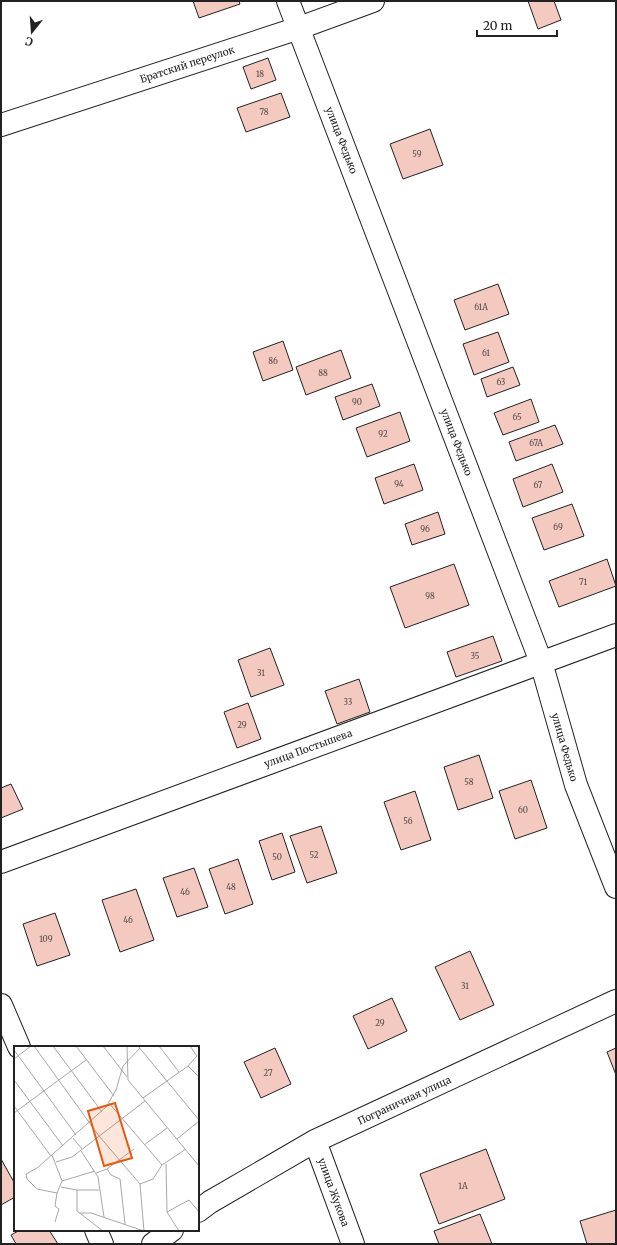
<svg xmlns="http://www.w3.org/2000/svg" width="617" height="1245" font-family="Merriweather,serif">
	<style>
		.building { fill: #f3c9c0; stroke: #222 }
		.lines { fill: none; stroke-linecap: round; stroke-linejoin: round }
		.minor-casing { stroke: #222; stroke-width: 24 }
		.minor { stroke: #fff; stroke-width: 22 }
		.labels { text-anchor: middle; stroke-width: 3; stroke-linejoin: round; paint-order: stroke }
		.number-label { font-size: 8px; fill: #564c4a }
		.street-label { font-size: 10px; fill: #222; stroke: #fff }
		.inset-road { fill: none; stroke: #a7a7a7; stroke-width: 1 }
		.view { fill: #e8590c; fill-opacity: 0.15; stroke: #e8590c; stroke-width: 2 }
		.inset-edge { fill: none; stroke: #222; stroke-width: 2 }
	</style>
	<rect width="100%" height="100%" fill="#fff"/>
	<path class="building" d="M 193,1 L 239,1 L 240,4 L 199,18 Z
		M 528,1 L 554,1 L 561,20 L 538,29 Z
		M 268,58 L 276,80 L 251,89 L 243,67 Z
		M 281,93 L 290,117 L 246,132 L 237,108 Z
		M 430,129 L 443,165 L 403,179 L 390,144 Z
		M 498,284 L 509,314 L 465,330 L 454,300 Z
		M 498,332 L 509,362 L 474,375 L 463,344 Z
		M 283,341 L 293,370 L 263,381 L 253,352 Z
		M 341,350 L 351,378 L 306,395 L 296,367 Z
		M 513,367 L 520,385 L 487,397 L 481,379 Z
		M 372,384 L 380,406 L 343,420 L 335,397 Z
		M 531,399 L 539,422 L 503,435 L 494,413 Z
		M 400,412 L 410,441 L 367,457 L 356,428 Z
		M 555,425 L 563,444 L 516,461 L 509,442 Z
		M 414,464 L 423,490 L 384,504 L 375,478 Z
		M 552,464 L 563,492 L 523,507 L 513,479 Z
		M 572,504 L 584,536 L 544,550 L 532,518 Z
		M 438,512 L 445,534 L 412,545 L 405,524 Z
		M 607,559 L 616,586 L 559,607 L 549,581 Z
		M 454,564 L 469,605 L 405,628 L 390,587 Z
		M 493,636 L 502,661 L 456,677 L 447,652 Z
		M 270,648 L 284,685 L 251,697 L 238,660 Z
		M 359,679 L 370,712 L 337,724 L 325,691 Z
		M 248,703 L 261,739 L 237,748 L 224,712 Z
		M 479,755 L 493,798 L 458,810 L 444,767 Z
		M 531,780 L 547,828 L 515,839 L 499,791 Z
		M 11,784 L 23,809 L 1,818 L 1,788 Z
		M 415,791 L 431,840 L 401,850 L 384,802 Z
		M 321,826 L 337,873 L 307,883 L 290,836 Z
		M 282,833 L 295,872 L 272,880 L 259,841 Z
		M 238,859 L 253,904 L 225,914 L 209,869 Z
		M 194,868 L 208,907 L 177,917 L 163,878 Z
		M 136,889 L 154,940 L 120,952 L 102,900 Z
		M 55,913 L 70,955 L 37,966 L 23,924 Z
		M 470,951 L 494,1005 L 460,1020 L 435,967 Z
		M 392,998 L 407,1031 L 368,1049 L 353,1016 Z
		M 275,1048 L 291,1084 L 261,1098 L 244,1062 Z
		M 616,1048 L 616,1075 L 607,1052 Z
		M 486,1149 L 505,1199 L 439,1224 L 420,1174 Z
		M 1,1159 L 15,1184 L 15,1197 L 1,1205 Z
		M 616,1210 L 616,1244 L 587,1244 L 580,1221 Z
		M 480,1214 L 492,1244 L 439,1244 L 434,1231 Z
		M 20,1230 L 49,1230 L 58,1244 L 16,1244 L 11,1235 Z"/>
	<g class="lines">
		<g class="minor-casing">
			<path id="minor" d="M 288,1 L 541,662 L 576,785 L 616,887
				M 1,125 L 299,28 L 373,1
				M 1,862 L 616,635
				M 1,1005 L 19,1047
				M 315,1141 L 353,1244
				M 198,1211 L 210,1202 L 315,1141 L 616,1001
				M 96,1230 L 102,1244
				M 153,1244 L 172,1230"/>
		</g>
		<use href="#minor" class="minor"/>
	</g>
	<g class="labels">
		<g class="number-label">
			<text x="260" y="77">18</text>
			<text x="264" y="115">78</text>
			<text x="417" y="157">59</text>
			<text x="481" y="310">61А</text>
			<text x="486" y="356">61</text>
			<text x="273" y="364">86</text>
			<text x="323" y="376">88</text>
			<text x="501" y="385">63</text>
			<text x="357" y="405">90</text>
			<text x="517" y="420">65</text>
			<text x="383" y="437">92</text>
			<text x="536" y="446">67А</text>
			<text x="399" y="487">94</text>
			<text x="538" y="488">67</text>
			<text x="558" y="530">69</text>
			<text x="425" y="532">96</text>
			<text x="583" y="585">71</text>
			<text x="430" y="599">98</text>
			<text x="475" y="659">35</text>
			<text x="261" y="676">31</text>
			<text x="348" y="705">33</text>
			<text x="242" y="728">29</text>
			<text x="469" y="785">58</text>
			<text x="523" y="813">60</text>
			<text x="408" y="824">56</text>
			<text x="314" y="858">52</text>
			<text x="277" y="860">50</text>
			<text x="231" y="890">48</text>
			<text x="185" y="895">46</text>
			<text x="128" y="923">46</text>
			<text x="46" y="942">109</text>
			<text x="465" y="989">31</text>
			<text x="380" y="1026">29</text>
			<text x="268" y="1076">27</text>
			<text x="463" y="1189">1А</text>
		</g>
		<g class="street-label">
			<text transform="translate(187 64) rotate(-18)" y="4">Братский переулок</text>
			<text transform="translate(342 140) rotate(69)" y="4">улица Федько</text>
			<text transform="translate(457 442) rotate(69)" y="4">улица Федько</text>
			<text transform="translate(565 747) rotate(74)" y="4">улица Федько</text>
			<text transform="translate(308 748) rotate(-20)" y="4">улица Постышева</text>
			<text transform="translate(404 1100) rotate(-25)" y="4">Пограничная улица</text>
			<text transform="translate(334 1192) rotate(70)" y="4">улица Жукова</text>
		</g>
	</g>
	<g transform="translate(14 1046)">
		<rect width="185" height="185" fill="#fff"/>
		<path class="inset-road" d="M 20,0 L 85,90 L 126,138 L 139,133 L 148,119 L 172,103M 39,0 L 88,66M 62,0 L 100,50M 89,0 L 113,31M 113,0 L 114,34 L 185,120M 124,0 L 185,74M 145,0 L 165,26M 0,4 L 62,89M 0,13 L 17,0M 174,20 L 185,31M 0,34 L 49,100M 129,52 L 174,20 L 183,10 L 176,0M 95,57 L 148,119M 0,60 L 37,110M 0,67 L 72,14M 59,92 L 68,103M 163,93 L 185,75M 130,99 L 153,82M 67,105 L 84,131 L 90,171M 38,109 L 48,135 L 43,147 L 41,160 L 45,163 L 41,176M 42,116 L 58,111 L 131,55M 152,118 L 153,166 L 165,185M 93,123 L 97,129 L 106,133 L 111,178M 82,127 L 93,123 L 120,103M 48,135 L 81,125M 126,138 L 130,185M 47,141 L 63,144 L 63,165 L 89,185M 63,144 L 85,144M 43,147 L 23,143 L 13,133 L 12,128 L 23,122 L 92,61 L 102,44 L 109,20 L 126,2M 153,166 L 175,154 L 185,166M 65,167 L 77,167 L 130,185"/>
		<path class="view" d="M 101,57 L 118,112 L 90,120 L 74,65 Z"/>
		<rect width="185" height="185" class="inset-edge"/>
	</g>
	<rect width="617" height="1245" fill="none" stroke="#222222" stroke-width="4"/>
	<g transform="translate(32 32) rotate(197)" stroke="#ffffff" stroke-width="3" paint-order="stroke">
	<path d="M0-3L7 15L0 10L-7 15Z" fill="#222222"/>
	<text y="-6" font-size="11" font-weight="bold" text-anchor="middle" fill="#222222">С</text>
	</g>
	<path d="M477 30v6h80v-6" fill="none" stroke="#222222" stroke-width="2"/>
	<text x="483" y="30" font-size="12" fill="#222222" stroke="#ffffff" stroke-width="3" paint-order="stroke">20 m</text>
</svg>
